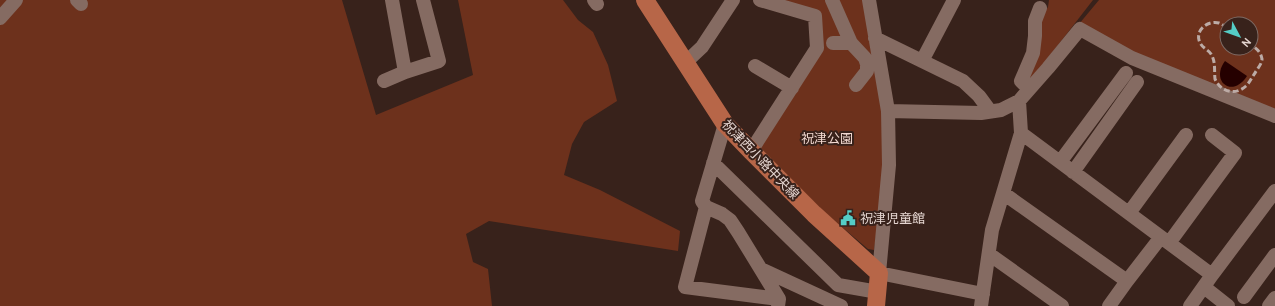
<svg xmlns="http://www.w3.org/2000/svg" width="1275" height="306" font-family="Cabin,'Noto Sans JP',sans-serif">
	<style>
		.green { fill: #6d311c; fill-rule: evenodd }
		.water { fill: #250000 }
		.lines { fill: none; stroke-linecap: round; stroke-linejoin: round }
		.minor { stroke: #856b62; stroke-width: 14 }
		.major { stroke: #b76648; stroke-width: 18 }
		.rail { stroke: #bcaba6; stroke-width: 3; stroke-dasharray: 6 3; stroke-linecap: butt }
		.labels { text-anchor: middle; stroke-width: 4; stroke-linejoin: round; paint-order: stroke }
		.park-label { font-size: 13px; fill: #f2d9d1; stroke: #38221b }
		.street-label { font-size: 13px; fill: #e5d6d1; stroke: #38221b }
		.poi-label { font-size: 13px; fill: #e5d6d1; stroke: #38221b; text-anchor: start }
	</style>
	<rect width="100%" height="100%" fill="#38221b"/>
	<path class="green" d="M 0,0 L 342,0 L 376,115 L 473,75 L 458,0 L 563,0 L 578,20 L 593,32 L 608,65 L 617,101 L 584,122 L 572,144 L 564,175 L 600,190 L 680,231 L 678,251 L 489,221 L 466,234 L 473,262 L 488,269 L 492,306 L 0,306 Z
		M 782,0 L 865,0 L 882,114 L 883,186 L 874,250 L 868,249 L 830,217 L 756,147 L 818,51 L 820,13 Z
		M 1049,0 L 1093,0 L 1027,85 L 1035,26 L 1048,7 Z
		M 1099,0 L 1275,0 L 1275,113 L 1133,54 L 1079,24 ZM 1227,24 L 1251,24 L 1251,48 L 1227,48 Z"/>
	<path class="water" d="M 1225,61 L 1247,76 C 1232,99 1210,81 1225,61 Z"/>
	<g class="lines">
		<path class="minor" d="M 77,0 L 81,4
			M 392,0 L 405,72
			M 594,0 L 597,4
			M 832,0 L 851,43 L 865,58 L 867,64 L 867,71 L 856,85
			M 869,0 L 888,111 L 889,165 L 879,273 L 983,294
			M 0,18 L 16,0
			M 875,38 L 963,81 L 979,96 L 990,111
			M 833,43 L 851,43
			M 922,61 L 954,0
			M 685,63 L 702,47 L 733,0
			M 755,66 L 792,88
			M 384,81 L 405,72 L 439,61 L 423,0
			M 1029,89 L 1021,81 L 1033,53 L 1035,36 L 1035,21 L 1040,8
			M 888,111 L 981,113 L 1001,110 L 1019,101 L 1048,68 L 1080,29 L 1132,58 L 1275,116
			M 725,124 L 702,201 L 706,207 L 722,214 L 730,220 L 738,232 L 779,299 L 778,306
			M 1021,133 L 1212,275 L 1190,306
			M 751,151 L 817,48 L 815,16 L 760,0
			M 1060,162 L 1126,73
			M 713,163 L 838,285 L 878,292
			M 1073,172 L 1137,82
			M 1003,193 L 1127,281
			M 706,207 L 685,287 L 779,299
			M 1129,213 L 1186,135
			M 1169,243 L 1235,153 L 1212,135
			M 989,254 L 1062,306
			M 761,269 L 841,306
			M 1212,275 L 1275,191
			M 1204,287 L 1228,306
			M 1244,297 L 1275,255
			M 981,306 L 992,230 L 1021,133 L 1019,101
			M 1109,306 L 1127,281 L 1161,237
			M 1269,306 L 1275,298"/>
		<path class="major" d="M 645,0 L 725,124 L 751,151 L 814,214 L 879,273 L 876,306"/>
		<path class="rail" d="M 1227,28 C 1224,26 1222,24 1219,23 C 1209,20 1196,29 1199,40 C 1201,48 1208,49 1211,54 C 1216,62 1214,71 1215,79 C 1221,92 1235,96 1246,86 C 1250,82 1252,77 1255,73 C 1257,69 1262,64 1262,59 C 1261,52 1256,48 1251,45"/>
	</g>
	<defs>
		<g id="civic-bare" transform="scale(1.2)"><path d="M-.6-6.5H3V-4.5H.6V-3L4-1V1h2V6H-6V1h2V-1L-.6-3ZM-1.2 2.5V6h2.4V2.5Z" fill="#55cdc6" stroke="#38221b" stroke-width="2.5" paint-order="stroke"/></g>
	</defs>
	<g fill-rule="evenodd">
		<use href="#civic-bare" x="848" y="218"/>
	</g>
	<g class="labels">
		<g class="park-label">
			<text x="827" y="143">祝津公園</text>
		</g>
		<g class="street-label">
			<text transform="translate(761 159) rotate(46)" y="5">祝津西小路中央線</text>
		</g>
		<g class="poi-label">
			<text x="860" y="223">祝津児童館</text>
		</g>
	</g>
	<g transform="translate(1239 36) rotate(131)"><circle r="19" fill="#38221b" stroke="#7d6a64"/>
	<path d="M0-3L7 15L0 10L-7 15Z" fill="#55cdc6"/>
	<text y="-6" font-size="11" font-weight="bold" text-anchor="middle" fill="#e5d6d1">N</text>
	</g>
</svg>
